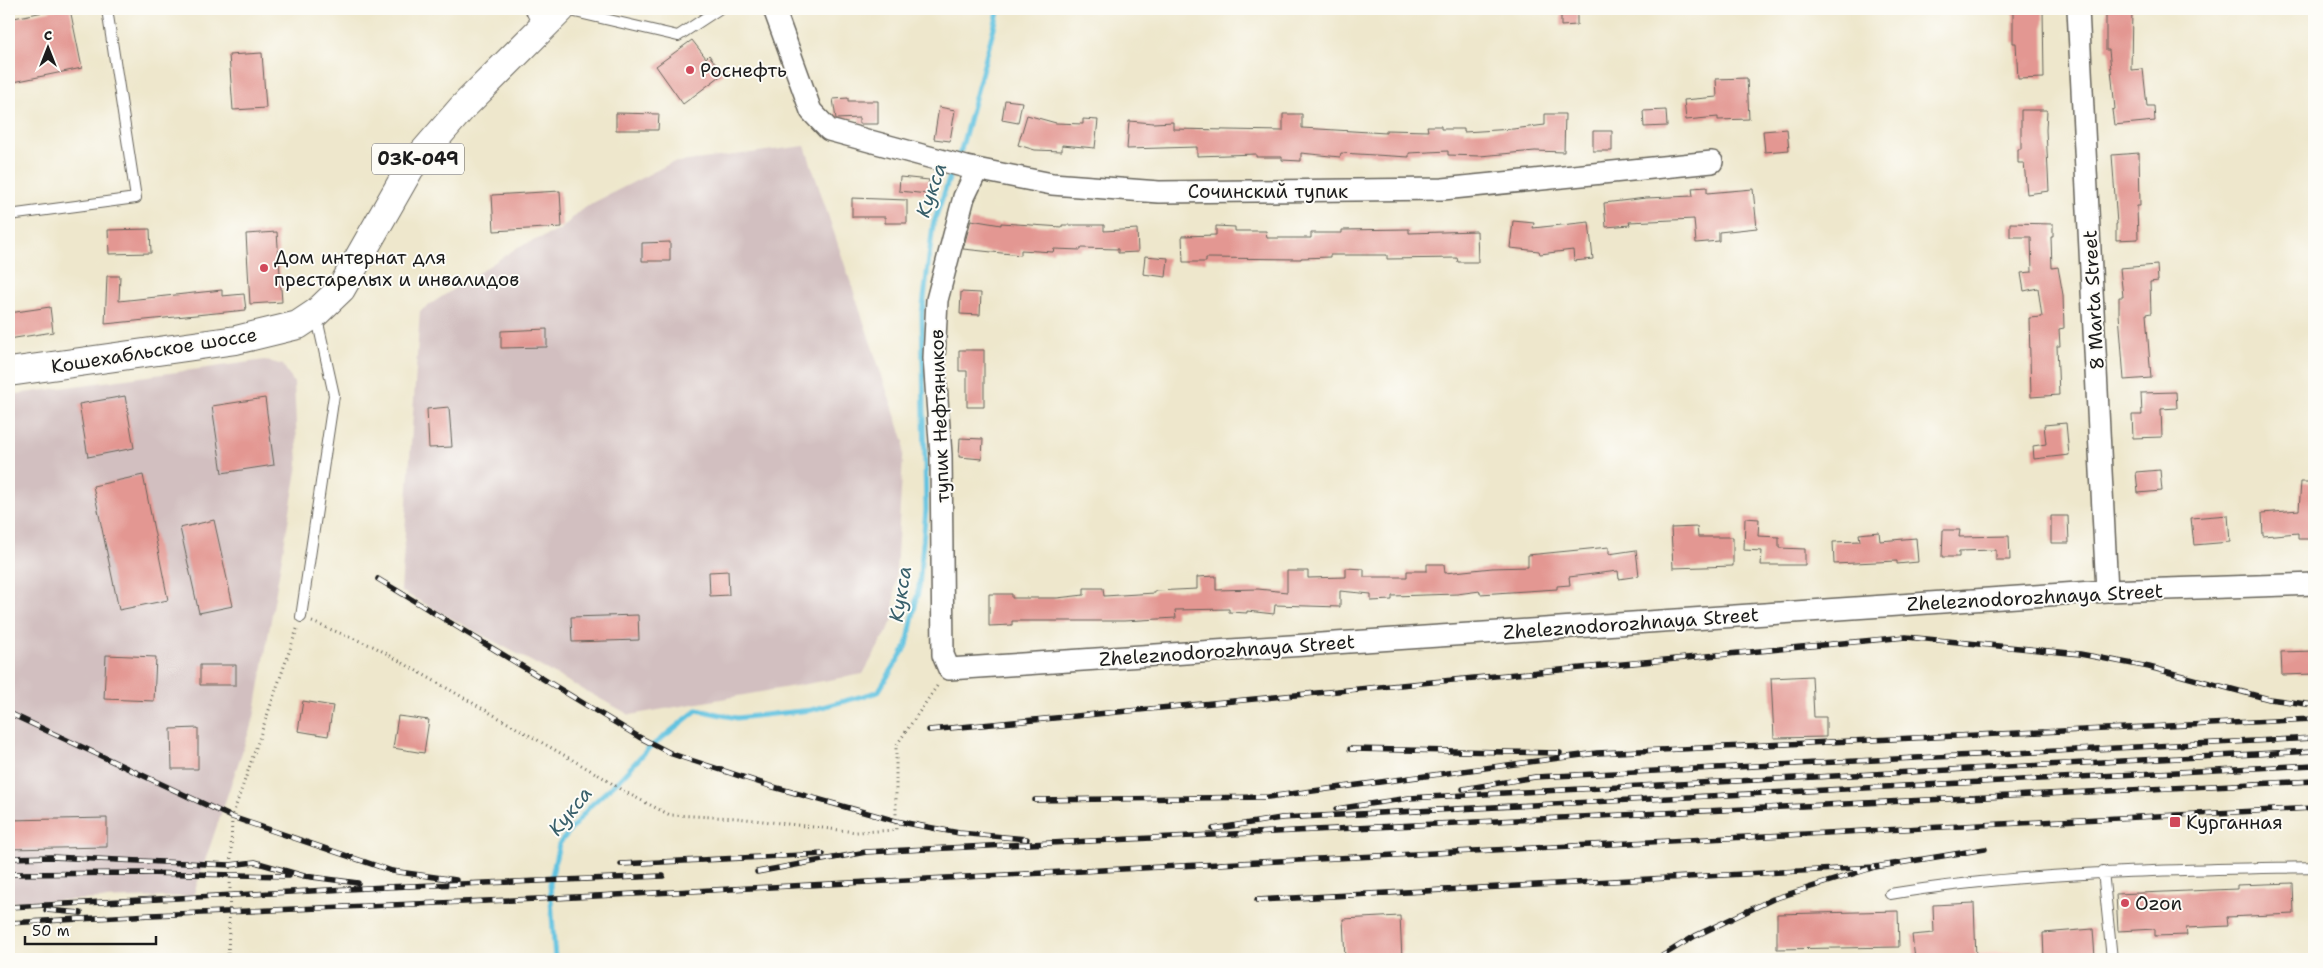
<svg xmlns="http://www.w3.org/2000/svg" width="2323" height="968" font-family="'Shantell Sans',sans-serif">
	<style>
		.built { fill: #f7d1c7 }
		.industrial { fill: #d2bfc0 }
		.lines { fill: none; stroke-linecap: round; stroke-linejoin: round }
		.stream { stroke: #62c3e0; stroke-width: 5 }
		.building { fill: #e39792 }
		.service-casing { stroke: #66635a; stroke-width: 12 }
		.minor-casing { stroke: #66635a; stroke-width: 24 }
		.primary-casing { stroke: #66635a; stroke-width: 30 }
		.path { stroke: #66635a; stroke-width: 3; stroke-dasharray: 1 4; stroke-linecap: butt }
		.service { stroke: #fff; stroke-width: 10 }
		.minor { stroke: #fff; stroke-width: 21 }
		.primary { stroke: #fff; stroke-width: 28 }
		.rail-casing { stroke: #1c1c1c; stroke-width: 5.5 }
		.rail { stroke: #fdfcf7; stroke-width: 4; stroke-dasharray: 11; stroke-linecap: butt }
		.poi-dot { fill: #d1495b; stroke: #fdfcf7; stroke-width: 2 }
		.labels { text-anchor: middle; stroke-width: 4; stroke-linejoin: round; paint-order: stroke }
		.shield { fill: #fdfcf7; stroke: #605f5e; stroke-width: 1 }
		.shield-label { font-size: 18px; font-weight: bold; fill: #1c1c1c }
		.poi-label { font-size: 19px; fill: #1c1c1c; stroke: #fdfcf7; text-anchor: start }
		.street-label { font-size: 19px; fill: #1c1c1c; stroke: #fdfcf7 }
		.water-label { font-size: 20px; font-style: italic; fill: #385f6a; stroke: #fdfcf7 }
	</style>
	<rect width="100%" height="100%" fill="#fdfcf7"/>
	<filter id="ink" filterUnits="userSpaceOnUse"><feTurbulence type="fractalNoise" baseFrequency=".02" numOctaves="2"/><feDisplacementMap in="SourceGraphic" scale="10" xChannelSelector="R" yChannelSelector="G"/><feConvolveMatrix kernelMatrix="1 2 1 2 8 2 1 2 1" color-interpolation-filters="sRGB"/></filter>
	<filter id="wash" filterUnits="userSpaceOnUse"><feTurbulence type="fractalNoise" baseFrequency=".0096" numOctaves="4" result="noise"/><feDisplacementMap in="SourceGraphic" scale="20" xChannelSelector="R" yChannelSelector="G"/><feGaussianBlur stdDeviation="1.12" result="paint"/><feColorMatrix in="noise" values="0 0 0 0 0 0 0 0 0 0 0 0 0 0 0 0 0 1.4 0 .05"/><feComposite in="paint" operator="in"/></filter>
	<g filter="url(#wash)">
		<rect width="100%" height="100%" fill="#eee7cc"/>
		<path class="built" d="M 2019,951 L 2033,952 L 2033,959 L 1915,959 L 1915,957 Z"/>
		<path class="industrial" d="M 805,146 L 904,442 L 893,620 L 863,674 L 630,715 L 401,591 L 420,311 L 518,247 L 560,230 L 583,208 L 671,163 Z
			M 265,360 L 283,365 L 294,383 L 298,465 L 254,717 L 193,896 L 9,902 L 9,395 Z"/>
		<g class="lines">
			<path class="stream" d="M 956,160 L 961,150 L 999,9
				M 555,959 L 550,884 L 559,844 L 590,806 L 620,779 L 647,750 L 697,710 L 737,718 L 811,710 L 878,692 L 907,645 L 919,587 L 926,510 L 922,314 L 933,225 L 953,167"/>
		</g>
		<g id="blocks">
			<path class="building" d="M 58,9 L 70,9 L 82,68 L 9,83 L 9,19 Z
				M 1561,9 L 1577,9 L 1577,25 L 1561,26 Z
				M 2013,9 L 2043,9 L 2044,78 L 2018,79 L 2016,43 L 2013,43 Z
				M 2106,9 L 2132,9 L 2131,70 L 2143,69 L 2147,106 L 2154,106 L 2155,121 L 2114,125 L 2112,110 L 2115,109 L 2109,50 L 2106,50 Z
				M 692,40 L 706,58 L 709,55 L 723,74 L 683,104 L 656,66 Z
				M 262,53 L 266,108 L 233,110 L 229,55 Z
				M 1747,78 L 1749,119 L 1718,120 L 1718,117 L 1686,120 L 1684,100 L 1717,97 L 1716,79 Z
				M 848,98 L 848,101 L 878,101 L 878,124 L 859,124 L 859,118 L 836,119 L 833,99 Z
				M 1005,100 L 1022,102 L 1018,123 L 1002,120 Z
				M 939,107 L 955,110 L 950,141 L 934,139 Z
				M 1666,110 L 1667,126 L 1644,127 L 1643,111 Z
				M 2021,110 L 2047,110 L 2046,130 L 2049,191 L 2027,194 L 2024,163 L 2018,163 L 2018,149 L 2021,149 Z
				M 616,113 L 659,114 L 658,130 L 616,130 Z
				M 1283,114 L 1302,114 L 1302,128 L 1386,133 L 1386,130 L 1428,131 L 1427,126 L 1441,126 L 1441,129 L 1464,129 L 1464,132 L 1513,129 L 1545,125 L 1545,114 L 1565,114 L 1564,152 L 1535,151 L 1480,156 L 1448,155 L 1448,151 L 1409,153 L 1409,157 L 1341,153 L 1340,157 L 1301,153 L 1301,161 L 1282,160 L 1282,157 L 1256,157 L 1256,154 L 1197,156 L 1197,147 L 1127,149 L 1129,121 L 1153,123 L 1173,122 L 1173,129 L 1283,131 Z
				M 1027,115 L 1056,123 L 1083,124 L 1083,119 L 1098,120 L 1095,148 L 1062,145 L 1062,151 L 1035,150 L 1018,145 Z
				M 1787,129 L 1789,150 L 1765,152 L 1763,131 Z
				M 1593,131 L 1612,131 L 1612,151 L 1593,151 Z
				M 2139,153 L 2140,206 L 2137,206 L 2138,239 L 2116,240 L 2116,224 L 2117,224 L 2112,155 Z
				M 900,177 L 929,180 L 928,194 L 899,191 Z
				M 1707,187 L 1707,193 L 1753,189 L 1757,228 L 1719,232 L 1719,241 L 1696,243 L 1694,219 L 1629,222 L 1630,225 L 1606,227 L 1604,203 L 1646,198 L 1693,196 L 1692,188 Z
				M 560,191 L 562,227 L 494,231 L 492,195 Z
				M 852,198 L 907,200 L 907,223 L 885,223 L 885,217 L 852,217 Z
				M 971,220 L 1001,225 L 1001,223 L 1062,227 L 1062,225 L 1104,225 L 1104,231 L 1137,229 L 1138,252 L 1118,253 L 1118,249 L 1081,248 L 1081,250 L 1054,249 L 1053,252 L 1021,250 L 1021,255 L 963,249 Z
				M 1513,221 L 1534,223 L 1533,228 L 1589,222 L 1593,259 L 1574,261 L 1573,250 L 1540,254 L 1539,251 L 1510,248 Z
				M 2010,223 L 2053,224 L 2053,237 L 2051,237 L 2052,268 L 2058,267 L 2063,295 L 2064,328 L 2059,329 L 2060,346 L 2057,346 L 2059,395 L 2031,397 L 2029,318 L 2042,317 L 2038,288 L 2024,291 L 2021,273 L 2032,272 L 2031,237 L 2010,237 Z
				M 1216,226 L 1235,227 L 1235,231 L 1266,231 L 1267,238 L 1311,238 L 1311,233 L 1342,233 L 1342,230 L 1409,229 L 1409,233 L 1477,231 L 1478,262 L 1458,262 L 1457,258 L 1387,259 L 1387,255 L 1330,255 L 1330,257 L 1301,258 L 1301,259 L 1206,258 L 1206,262 L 1183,262 L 1182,236 L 1216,235 Z
				M 150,229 L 151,253 L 109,254 L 108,230 Z
				M 277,232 L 282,302 L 250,304 L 246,234 Z
				M 670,242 L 670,261 L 642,261 L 642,243 Z
				M 1145,256 L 1168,258 L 1166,277 L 1143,274 Z
				M 2157,265 L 2158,281 L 2150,282 L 2151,313 L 2146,314 L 2151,378 L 2124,380 L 2119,314 L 2119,297 L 2123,297 L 2120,268 Z
				M 107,276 L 120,276 L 119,301 L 222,290 L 222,296 L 244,294 L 246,310 L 105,324 Z
				M 961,292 L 981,293 L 980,315 L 960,314 Z
				M 50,307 L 53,332 L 9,339 L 9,313 Z
				M 547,329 L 547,347 L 501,348 L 501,331 Z
				M 959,350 L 984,350 L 984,407 L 967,407 L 967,371 L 959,371 Z
				M 2176,392 L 2177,408 L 2161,409 L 2162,437 L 2133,438 L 2132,415 L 2142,415 L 2141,393 Z
				M 125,396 L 134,448 L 88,457 L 79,404 Z
				M 265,398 L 274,465 L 222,473 L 212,406 Z
				M 449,407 L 452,447 L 429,448 L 427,409 Z
				M 2066,423 L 2069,455 L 2034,459 L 2033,446 L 2046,444 L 2044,425 Z
				M 960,438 L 983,439 L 982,459 L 959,457 Z
				M 2160,470 L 2162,491 L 2138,493 L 2136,472 Z
				M 143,475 L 168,600 L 119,610 L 93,486 Z
				M 2301,482 L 2314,482 L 2313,539 L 2298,539 L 2298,533 L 2263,536 L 2262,513 L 2299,510 Z
				M 2228,515 L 2230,542 L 2194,545 L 2191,518 Z
				M 2051,516 L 2068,516 L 2069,543 L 2051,543 Z
				M 1745,518 L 1759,519 L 1758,536 L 1779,537 L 1779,548 L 1805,549 L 1805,565 L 1761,565 L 1762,551 L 1744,550 Z
				M 214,520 L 233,606 L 199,613 L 180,528 Z
				M 1697,527 L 1698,537 L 1733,537 L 1733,566 L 1673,568 L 1671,528 Z
				M 1943,530 L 1960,530 L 1959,537 L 2009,536 L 2010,560 L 1996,560 L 1996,550 L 1959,551 L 1959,557 L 1942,557 Z
				M 1879,532 L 1880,541 L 1916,538 L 1918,562 L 1897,564 L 1897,561 L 1834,564 L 1833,542 L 1860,541 L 1859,534 Z
				M 1609,547 L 1609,554 L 1636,550 L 1639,576 L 1619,579 L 1618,571 L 1569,577 L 1570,585 L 1557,586 L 1557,589 L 1480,594 L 1480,591 L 1457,594 L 1392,596 L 1392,600 L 1371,601 L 1371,594 L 1340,591 L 1340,607 L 1275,605 L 1274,614 L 1247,611 L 1247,613 L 1229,612 L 1229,609 L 1175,610 L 1176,618 L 1124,621 L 1012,621 L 1012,625 L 989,626 L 989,594 L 1012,594 L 1012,598 L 1057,598 L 1084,595 L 1084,588 L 1103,588 L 1104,596 L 1155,593 L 1155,591 L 1197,589 L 1197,577 L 1216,576 L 1216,590 L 1258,589 L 1287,592 L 1287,571 L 1308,571 L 1308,578 L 1346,577 L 1346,568 L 1364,569 L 1364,577 L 1407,577 L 1407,571 L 1427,571 L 1427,564 L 1444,564 L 1445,573 L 1492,568 L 1528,567 L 1528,555 Z
				M 728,571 L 729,595 L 710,596 L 709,572 Z
				M 638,615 L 639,640 L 572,642 L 571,617 Z
				M 2314,651 L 2314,674 L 2282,675 L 2281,652 Z
				M 106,655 L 156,657 L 154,701 L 104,699 Z
				M 200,665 L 236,665 L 236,685 L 200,685 Z
				M 1812,676 L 1814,717 L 1826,717 L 1826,737 L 1774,738 L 1771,678 Z
				M 303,701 L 333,706 L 328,736 L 298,731 Z
				M 398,716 L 429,720 L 424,753 L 393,748 Z
				M 198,728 L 198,769 L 172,769 L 171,729 Z
				M 107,818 L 107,847 L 9,849 L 9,820 Z
				M 2293,883 L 2294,914 L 2227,917 L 2228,926 L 2186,928 L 2187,935 L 2155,936 L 2155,929 L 2118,931 L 2116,894 L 2237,889 L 2237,885 Z
				M 1974,903 L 1976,959 L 1915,959 L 1912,935 L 1934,933 L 1933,905 Z
				M 1898,911 L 1899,947 L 1777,949 L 1777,914 Z
				M 1400,916 L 1402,959 L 1345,959 L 1343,919 Z
				M 2093,929 L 2095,958 L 2044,959 L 2043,933 Z"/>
		</g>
	</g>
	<g filter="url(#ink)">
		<use href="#blocks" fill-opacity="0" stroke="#66635a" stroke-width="1"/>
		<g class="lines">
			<g class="service-casing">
				<path id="service" d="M 530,9 L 540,29
					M 562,9 L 678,36 L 719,9
					M 9,215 L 136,198 L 107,9
					M 301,617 L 334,395 L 316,314
					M 2103,871 L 2112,959
					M 1890,894 C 2030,871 2172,870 2314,867"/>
			</g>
			<g class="minor-casing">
				<path id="minor" d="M 774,9 L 811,111 L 829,130 L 966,167 L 1052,184 L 1159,192 L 1443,189 L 1712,162
					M 2078,9 L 2107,591
					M 977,170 L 964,197 L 937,300 L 934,358 L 941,455 L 943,655 L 949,669 L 2107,591 L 2314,584"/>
			</g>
			<g class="primary-casing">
				<path id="primary" d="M 9,372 L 236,340 L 298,325 L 316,313 L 341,289 L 410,168 L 462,108 L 561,9"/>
			</g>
			<path class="path" d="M 312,622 L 375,647 L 604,778 L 623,791 L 670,815 L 737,818 L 856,832 L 896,830 L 896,746 L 939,683
				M 228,959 L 232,817 L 297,629"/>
			<use href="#service" class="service"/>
			<use href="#minor" class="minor"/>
			<use href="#primary" class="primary"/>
			<g class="rail-casing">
				<path id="rail" d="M 378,579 L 639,737 L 672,754 L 770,786 L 896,821 L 959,833 L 1027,839
					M 9,713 L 232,817 L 392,871 L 456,880
					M 929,730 L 1906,637 L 2080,654 L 2149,667 L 2269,699 L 2314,705
					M 1350,749 L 1560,753
					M 1463,789 L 1535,777 L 2314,738
					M 1035,800 L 1268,797 L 1597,753 L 2314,719
					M 1336,809 L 1409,798 L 2314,751
					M 1213,829 L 1281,818 L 2314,765
					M 9,858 L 51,857 L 230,865 L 255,862 L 304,876 L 358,883
					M 621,864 L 823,854
					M 757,872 L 866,852 L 2314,781
					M 9,874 L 142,873 L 289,876
					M 1257,900 L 1875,867
					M 9,907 L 386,887 L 663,876
					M 46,910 L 81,913
					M 9,923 L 151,915 L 537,899 L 2314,808
					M 1657,959 L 1695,936 L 1773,899 L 1875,867 L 1985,849"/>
			</g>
			<use href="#rail" class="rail"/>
		</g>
	</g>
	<g class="poi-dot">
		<circle cx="690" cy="70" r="5"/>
		<circle cx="264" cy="268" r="5"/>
		<rect x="2169" y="816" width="12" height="12" rx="2.5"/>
		<circle cx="2125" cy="903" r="5"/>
	</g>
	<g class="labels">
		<rect class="shield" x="372" y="143.5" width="92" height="31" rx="4"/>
		<g class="shield-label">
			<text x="418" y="165">03К-049</text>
		</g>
		<g class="poi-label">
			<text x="700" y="77">Роснефть</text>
			<text x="274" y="264">Дом интернат для<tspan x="274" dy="22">престарелых и инвалидов</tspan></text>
			<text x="2186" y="829">Курганная</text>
			<text x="2135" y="910">Ozon</text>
		</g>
		<g class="street-label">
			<text x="1268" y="198">Сочинский тупик</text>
			<text transform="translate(2093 300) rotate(-93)" y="7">8 Marta Street</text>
			<text transform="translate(154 350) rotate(-9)" y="7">Кошехабльское шоссе</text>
			<text transform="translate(939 416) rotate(-92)" y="7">тупик Нефтяников</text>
			<text transform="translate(2035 597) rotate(-3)" y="7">Zheleznodorozhnaya Street</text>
			<text transform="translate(1631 623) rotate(-4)" y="7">Zheleznodorozhnaya Street</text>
			<text transform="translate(1227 650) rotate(-4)" y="7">Zheleznodorozhnaya Street</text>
		</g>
		<g class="water-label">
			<text transform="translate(931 190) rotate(-71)" y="7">Кукса</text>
			<text transform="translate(900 594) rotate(-81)" y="7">Кукса</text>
			<text transform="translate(570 811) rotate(-51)" y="7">Кукса</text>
		</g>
	</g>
	<rect width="2323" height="968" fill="none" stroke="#fdfcf7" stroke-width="30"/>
	<g transform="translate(48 48)" stroke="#fdfcf7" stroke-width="4" paint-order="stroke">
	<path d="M0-4L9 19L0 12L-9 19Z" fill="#1c1c1c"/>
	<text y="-8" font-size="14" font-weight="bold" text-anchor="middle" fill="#1c1c1c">С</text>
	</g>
	<path d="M25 936v8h131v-8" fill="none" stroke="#1c1c1c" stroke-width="2.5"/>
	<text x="32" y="936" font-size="15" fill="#1c1c1c" stroke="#fdfcf7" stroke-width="4" paint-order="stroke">50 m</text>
</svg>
